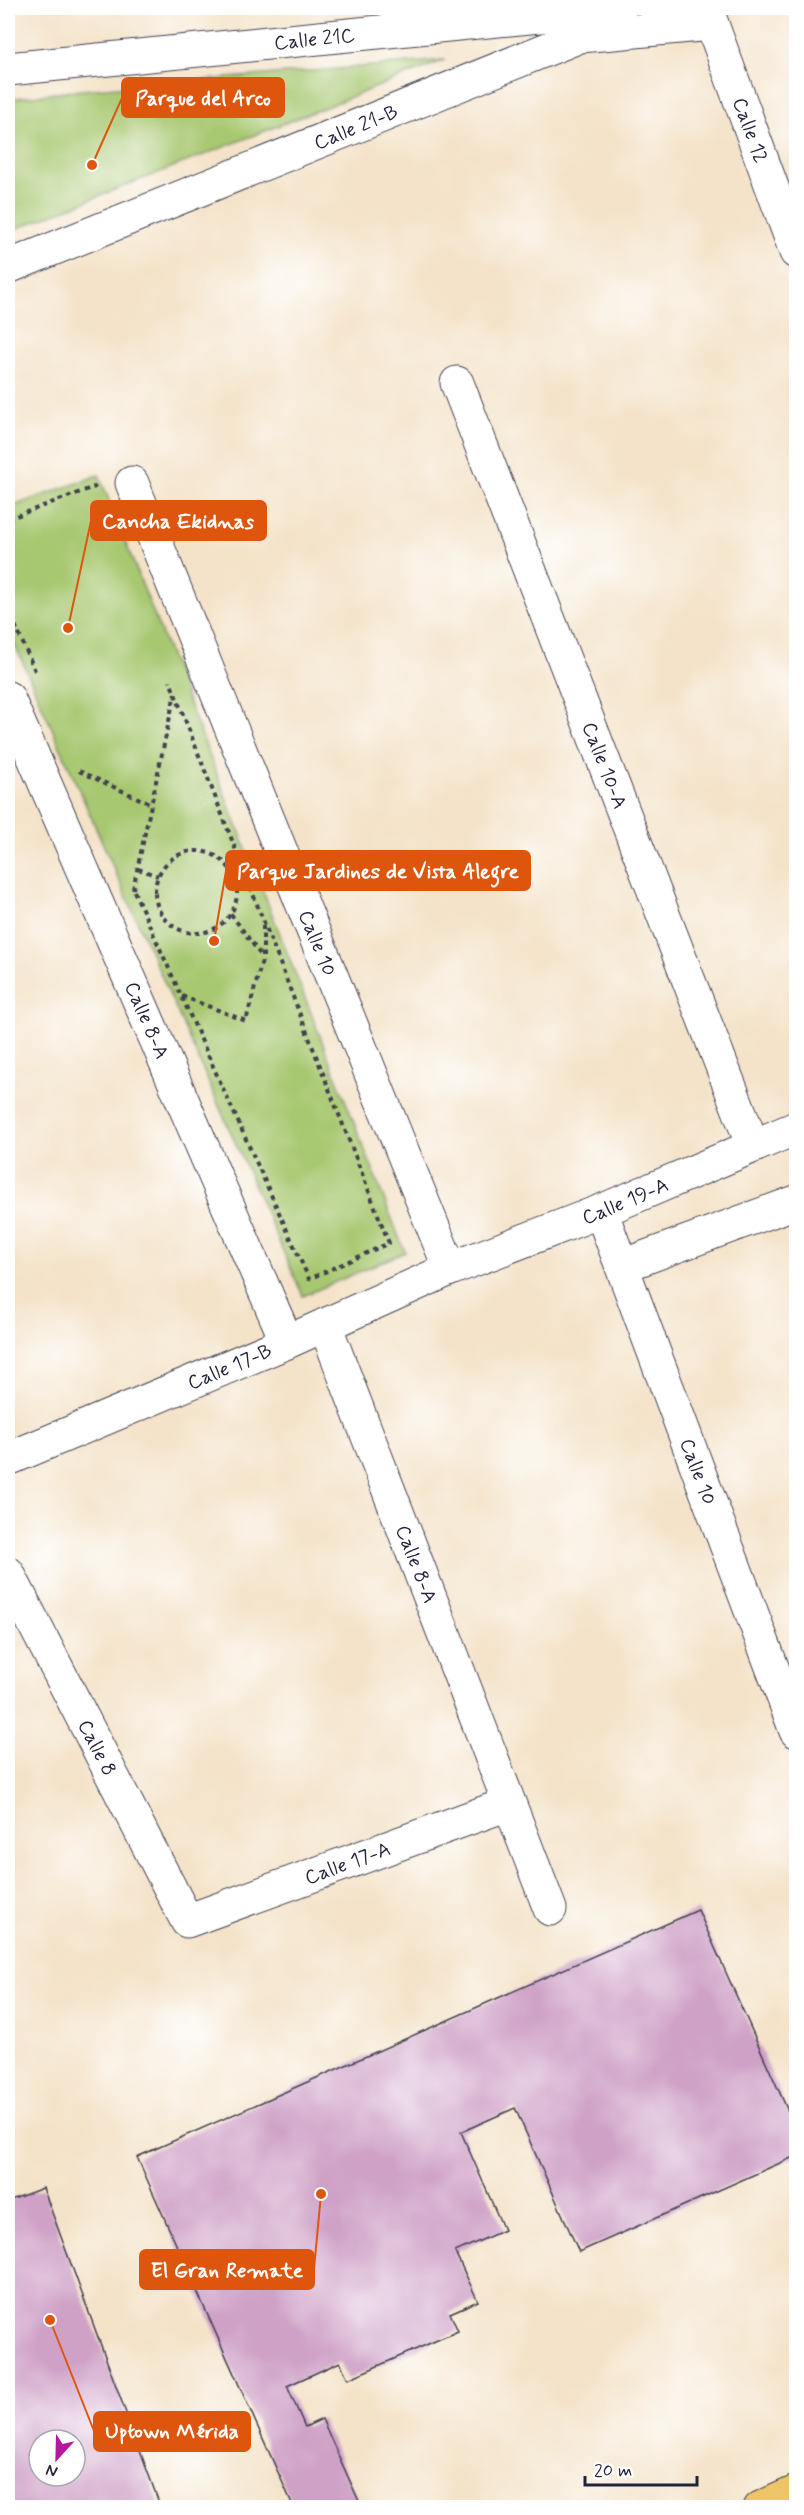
<svg xmlns="http://www.w3.org/2000/svg" width="804" height="2515" font-family="Mynerve,sans-serif">
	<style>
		.green { fill: #a7c76f; stroke: #647455; stroke-width: 1.5 }
		.building { fill: #cfa1c7; fill-rule: evenodd }
		.lines { fill: none; stroke-linecap: round; stroke-linejoin: round }
		.minor-casing { stroke: #423f50; stroke-width: 35 }
		.major-casing { stroke: #423f50; stroke-width: 35 }
		.path { stroke: #423f50; stroke-width: 4; stroke-dasharray: 4.5 4.5; stroke-linecap: butt }
		.minor { stroke: #fff; stroke-width: 33 }
		.major { stroke: #eec569; stroke-width: 33 }
		.labels { text-anchor: middle; stroke-width: 5; stroke-linejoin: round; paint-order: stroke }
		.street-label { font-size: 20px; fill: #22223b; stroke: #fff }
		.leader { fill: none; stroke: #de560e; stroke-width: 2 }
		.callout-dot { fill: #de560e; stroke: #fff; stroke-width: 2 }
		.callout { fill: #de560e; stroke: #de560e; stroke-width: 2 }
		.callout-label { font-size: 21px; text-anchor: middle; font-weight: bold; fill: #fff }
	</style>
	<rect width="100%" height="100%" fill="#fff"/>
	<filter id="ink" filterUnits="userSpaceOnUse"><feTurbulence type="fractalNoise" baseFrequency=".0167" numOctaves="2"/><feDisplacementMap in="SourceGraphic" scale="12" xChannelSelector="R" yChannelSelector="G"/><feConvolveMatrix kernelMatrix="1 2 1 2 8 2 1 2 1" color-interpolation-filters="sRGB"/></filter>
	<filter id="wash" filterUnits="userSpaceOnUse"><feTurbulence type="fractalNoise" baseFrequency=".008" numOctaves="4" result="noise"/><feDisplacementMap in="SourceGraphic" scale="24" xChannelSelector="R" yChannelSelector="G"/><feGaussianBlur stdDeviation="1.35" result="paint"/><feColorMatrix in="noise" values="0 0 0 0 0 0 0 0 0 0 0 0 0 0 0 0 0 1.4 0 .05"/><feComposite in="paint" operator="in"/></filter>
	<g filter="url(#wash)">
		<rect width="100%" height="100%" fill="#f4e3c9"/>
		<path class="green" d="M 445,60 L 8,232 L 8,99 L 81,90 Z
			M 99,475 L 405,1252 L 303,1296 L 8,629 L 8,508 Z"/>
		<g id="blocks">
			<path class="building" d="M 698,1910 L 796,2129 L 796,2156 L 579,2252 L 515,2108 L 461,2132 L 504,2230 L 455,2252 L 478,2301 L 450,2313 L 458,2331 L 348,2379 L 340,2362 L 287,2386 L 305,2427 L 322,2419 L 362,2508 L 294,2508 L 137,2157 Z
				M 43,2188 L 161,2508 L 8,2508 L 8,2201 ZM 39,2440 L 75,2440 L 75,2476 L 39,2476 Z"/>
		</g>
	</g>
	<g filter="url(#ink)">
		<use href="#blocks" fill-opacity="0" stroke="#423f50" stroke-width="1.5"/>
		<g class="lines">
			<g class="minor-casing">
				<g id="minor">
					<path id="s1" d="M 706,8 L 796,252"/>
					<path id="s2" d="M 8,69 L 620,8"/>
					<path id="s3" d="M 8,267 L 580,36 L 712,24"/>
					<path id="s4" d="M 457,383 L 753,1146"/>
					<path id="s5" d="M 132,483 L 450,1269"/>
					<path id="s6" d="M 8,698 L 287,1342"/>
					<path id="s7" d="M 601,1211 L 796,1731"/>
					<path d="M 622,1266 L 796,1202"/>
					<path id="s8" d="M 325,1325 L 550,1909"/>
					<path id="s9" d="M 8,1459 L 287,1342 L 450,1269 L 601,1211 L 796,1128"/>
					<path id="s10" d="M 8,1573 L 187,1921 L 508,1804"/>
				</g>
			</g>
			<g class="major-casing">
				<path id="major" d="M 760,2508 L 796,2492"/>
			</g>
			<path class="path" d="M 8,519 L 94,487 L 95,489
				M 8,609 L 36,673
				M 79,771 L 151,804
				M155 892a41 41 0 1 1 82 0a41 41 0 1 1-82 0Z
				M 138,869 L 158,876
				M 133,889 L 175,693
				M 134,891 L 309,1279 L 389,1243 L 170,681
				M 231,914 L 262,957
				M 182,996 L 246,1021 L 263,957 L 263,924"/>
			<use href="#minor" class="minor"/>
			<use href="#major" class="major"/>
		</g>
	</g>
	<g class="labels">
		<g class="street-label">
			<text dy="7" stroke="none"><textPath href="#s2" startOffset="308">Calle 21C</textPath></text>
			<text dy="7" stroke="none"><textPath href="#s3" startOffset="375">Calle 21-B</textPath></text>
			<text dy="7" stroke="none"><textPath href="#s1" startOffset="130">Calle 12</textPath></text>
			<text dy="7" stroke="none"><textPath href="#s4" startOffset="410">Calle 10-A</textPath></text>
			<text dy="7" stroke="none"><textPath href="#s5" startOffset="496">Calle 10</textPath></text>
			<text dy="7" stroke="none"><textPath href="#s6" startOffset="351">Calle 8-A</textPath></text>
			<text dy="7" stroke="none"><textPath href="#s9" startOffset="669">Calle 19-A</textPath></text>
			<text dy="7" stroke="none"><textPath href="#s9" startOffset="240">Calle 17-B</textPath></text>
			<text dy="7" stroke="none"><textPath href="#s7" startOffset="278">Calle 10</textPath></text>
			<text dy="7" stroke="none"><textPath href="#s8" startOffset="256">Calle 8-A</textPath></text>
			<text dy="7" stroke="none"><textPath href="#s10" startOffset="196">Calle 8</textPath></text>
			<text dy="7" stroke="none"><textPath href="#s10" startOffset="562">Calle 17-A</textPath></text>
		</g>
	</g>
	<path class="leader" d="M92 165L122 98M68 628L91 521M214 941L226 871M321 2194L314 2269M50 2320L94 2431"/>
	<g class="callout-dot">
		<circle cx="92" cy="165" r="6"/>
		<circle cx="68" cy="628" r="6"/>
		<circle cx="214" cy="941" r="6"/>
		<circle cx="321" cy="2194" r="6"/>
		<circle cx="50" cy="2320" r="6"/>
	</g>
	<g class="callout">
		<rect x="122" y="78" width="162" height="39" rx="6"/>
		<rect x="91" y="501" width="175" height="39" rx="6"/>
		<rect x="226" y="851" width="304" height="39" rx="6"/>
		<rect x="140" y="2250" width="174" height="39" rx="6"/>
		<rect x="94" y="2412" width="156" height="39" rx="6"/>
	</g>
	<g class="callout-label">
		<text x="203" y="105">Parque del Arco</text>
		<text x="178" y="528">Cancha Ekidnas</text>
		<text x="378" y="878">Parque Jardines de Vista Alegre</text>
		<text x="227" y="2277">El Gran Remate</text>
		<text x="172" y="2438">Uptown Mérida</text>
	</g>
	<rect width="804" height="2515" fill="none" stroke="#fff" stroke-width="30"/>
	<g transform="translate(57 2458) rotate(202)"><circle r="28" fill="#ffffff" stroke="#a7a7b1" stroke-width="1.5"/>
	<path d="M0-4.5L10 22L0 15L-10 22Z" fill="#b5179e"/>
	<text y="-9" font-size="16" font-weight="bold" text-anchor="middle" fill="#22223b">N</text>
	</g>
	<path d="M585 2476v9h112v-9" fill="none" stroke="#22223b" stroke-width="3"/>
	<text x="594" y="2476" font-size="18" fill="#22223b" stroke="#ffffff" stroke-width="4.5" paint-order="stroke">20 m</text>
</svg>
